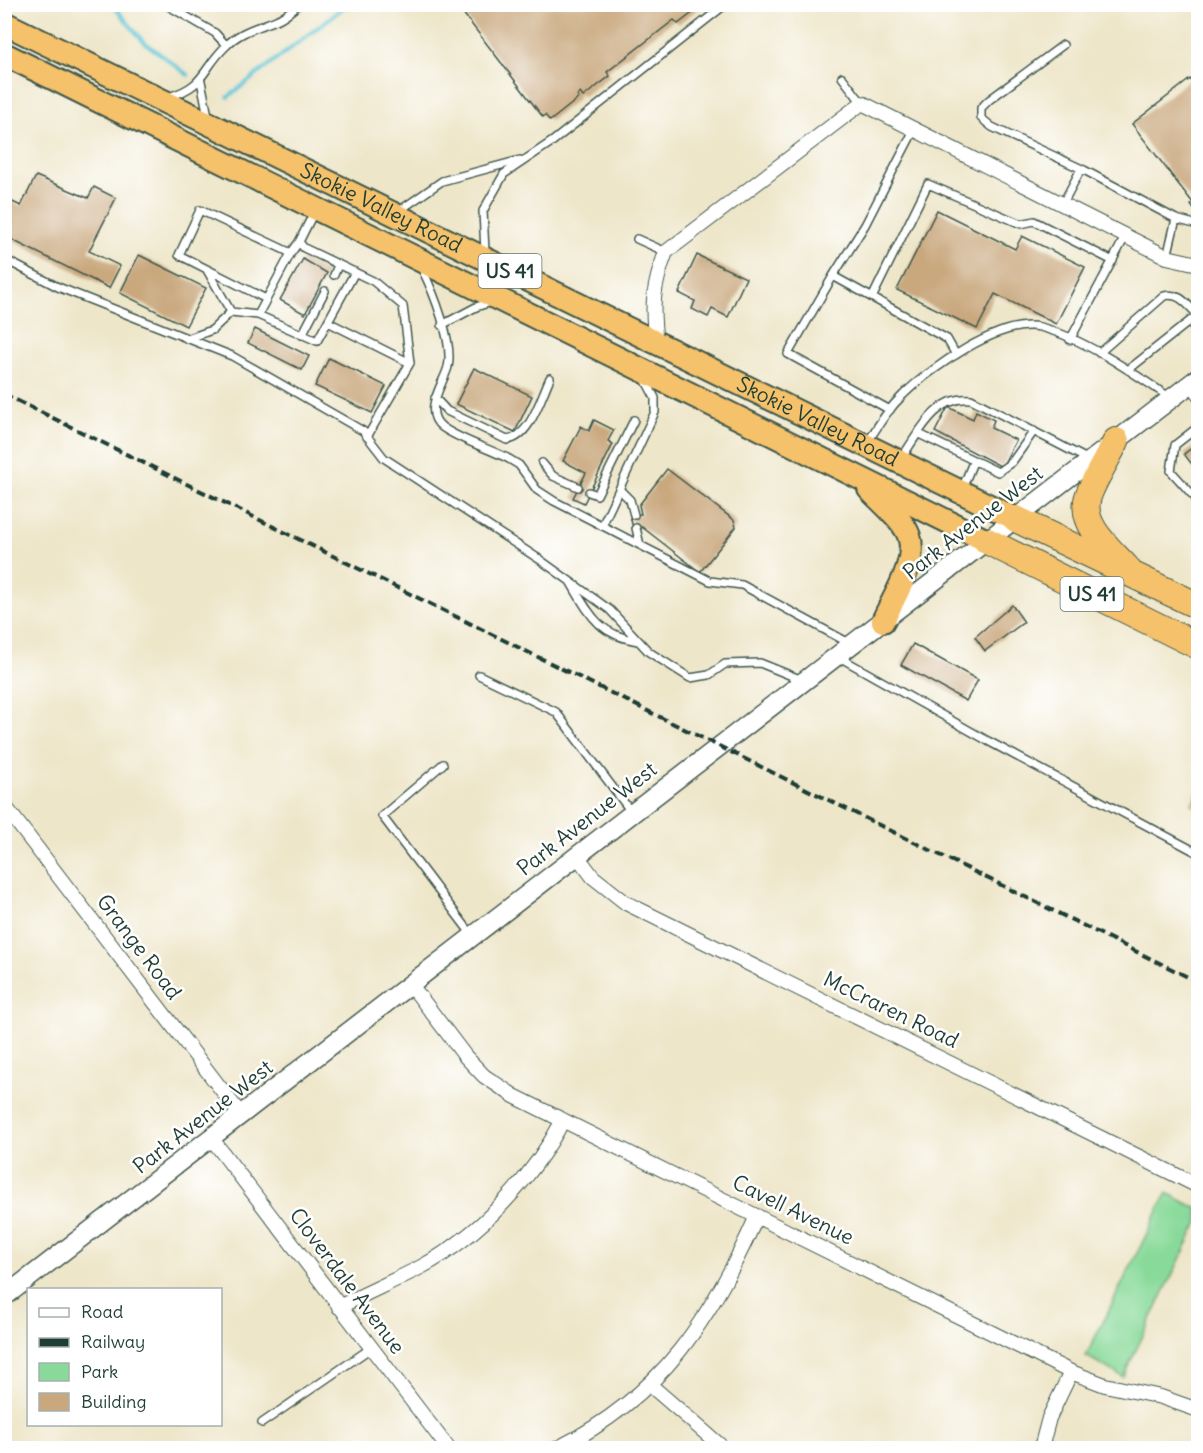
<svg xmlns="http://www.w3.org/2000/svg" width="1203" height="1453" font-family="Delius,sans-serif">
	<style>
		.green { fill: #89da9a; stroke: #548c67; stroke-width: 1.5 }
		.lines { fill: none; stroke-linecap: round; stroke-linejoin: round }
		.stream { stroke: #5ac4d5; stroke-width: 4 }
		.building { fill: #c9a87e }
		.service-casing { stroke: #3e564a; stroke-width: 10 }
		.minor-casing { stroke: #3e564a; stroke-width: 16 }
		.tertiary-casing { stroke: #3e564a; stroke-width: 21 }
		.trunk-casing { stroke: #3e564a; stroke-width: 26 }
		.motorway-casing { stroke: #3e564a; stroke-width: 28 }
		.service { stroke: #fff; stroke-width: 7 }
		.minor { stroke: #fff; stroke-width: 14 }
		.tertiary { stroke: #fff; stroke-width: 18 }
		.trunk { stroke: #f5c16b; stroke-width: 22 }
		.motorway { stroke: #f5c16b; stroke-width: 26 }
		.rail { stroke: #1f3d34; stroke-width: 4; stroke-dasharray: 9 4.5; stroke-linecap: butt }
		.labels { text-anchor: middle; stroke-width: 5; stroke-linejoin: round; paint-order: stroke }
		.shield { fill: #fff; stroke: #627771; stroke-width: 1.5 }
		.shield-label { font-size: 20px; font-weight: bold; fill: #1f3d34 }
		.street-label { font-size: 21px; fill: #1f3d34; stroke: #fff }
	</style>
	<rect width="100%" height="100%" fill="#fff"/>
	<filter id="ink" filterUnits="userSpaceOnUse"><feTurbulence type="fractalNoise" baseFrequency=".0167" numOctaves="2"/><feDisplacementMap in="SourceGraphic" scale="12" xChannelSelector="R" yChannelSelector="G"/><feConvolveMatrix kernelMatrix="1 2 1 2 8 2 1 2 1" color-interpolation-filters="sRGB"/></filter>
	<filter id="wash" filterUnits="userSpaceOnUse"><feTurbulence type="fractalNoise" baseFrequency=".008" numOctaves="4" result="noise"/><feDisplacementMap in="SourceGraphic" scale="24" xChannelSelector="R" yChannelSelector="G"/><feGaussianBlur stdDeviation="1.35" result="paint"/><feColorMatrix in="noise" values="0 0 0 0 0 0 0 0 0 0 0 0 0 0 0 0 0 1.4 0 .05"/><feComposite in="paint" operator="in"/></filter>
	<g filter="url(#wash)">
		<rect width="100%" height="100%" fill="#eee6c9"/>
		<path class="green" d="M 1167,1193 L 1198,1209 L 1198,1222 L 1123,1377 L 1086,1356 Z"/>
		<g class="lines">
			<path class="stream" d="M 112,4 L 144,42 L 188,75
				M 228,97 L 348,4"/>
		</g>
		<g id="blocks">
			<path class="building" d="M 456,4 L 704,4 L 678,24 L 674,20 L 607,72 L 610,76 L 583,97 L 580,93 L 577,96 L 579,98 L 550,121 L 545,115 L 543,117 Z
				M 1190,79 L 1198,90 L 1198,215 L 1191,205 L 1193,203 L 1132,124 Z
				M 36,176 L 88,198 L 94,187 L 116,198 L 89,251 L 120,266 L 109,288 L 4,236 L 4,198 L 21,206 Z
				M 937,210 L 1015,249 L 1022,236 L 1085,267 L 1056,324 L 995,294 L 977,329 L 897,290 Z
				M 139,255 L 206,288 L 186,326 L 120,293 Z
				M 697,255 L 746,278 L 728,317 L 712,309 L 708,317 L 692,309 L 695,301 L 679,293 Z
				M 303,259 L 327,273 L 305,314 L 280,300 Z
				M 255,329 L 309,356 L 302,370 L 248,343 Z
				M 329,358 L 386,386 L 372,413 L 315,386 Z
				M 474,368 L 532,396 L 515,432 L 456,404 Z
				M 948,407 L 973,419 L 976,411 L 994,420 L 991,428 L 1016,440 L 1002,467 L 935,432 Z
				M 594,420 L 614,430 L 608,441 L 613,444 L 584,503 L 573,498 L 586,473 L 563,461 L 581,426 L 589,431 Z
				M 1198,443 L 1198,472 L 1184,454 Z
				M 667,469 L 734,520 L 736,527 L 700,572 L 642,527 L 633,529 L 630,515 L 641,514 L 639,505 Z
				M 1012,605 L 1024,622 L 985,651 L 975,637 Z
				M 913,644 L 978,680 L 966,701 L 901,665 Z
				M 1198,788 L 1198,809 L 1190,805 Z"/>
		</g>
	</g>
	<g filter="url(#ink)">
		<use href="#blocks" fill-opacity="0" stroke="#3e564a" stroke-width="1.5"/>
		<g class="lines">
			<g class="service-casing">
				<path id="service" d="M 165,4 L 215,33 L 226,45
					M 1063,45 L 989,100 L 981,108 L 981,118 L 992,127 L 1084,170
					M 842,77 L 862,103
					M 201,81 L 208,116
					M 168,97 C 206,86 201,70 226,46 C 240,31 257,28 276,20 C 284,17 292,10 299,4
					M 914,130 L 865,225 L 833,276 L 947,339 L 956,355
					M 1062,205 L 1080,171 L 1084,170 L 1176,219 L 1198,225
					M 399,211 L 442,181 L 520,160
					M 314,212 L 299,242 L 304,248 L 373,281 L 403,306 L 410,363 L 367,437
					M 637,239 L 666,252
					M 485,252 L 483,211 L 504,174 L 553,141 L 726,4
					M 291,253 L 258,315 L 317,341 L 355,272
					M 1167,257 L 1176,219
					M 4,259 L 58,287 L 232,356 L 363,431 L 384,458 L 539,559 L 610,610 L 649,652 L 690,678 L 709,675 L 725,664 L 760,663 L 802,680
					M 422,269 C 433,291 454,343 448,367 C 443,385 422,411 442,427 C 458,439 490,449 509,459 L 519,465 L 537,490 L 554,501 L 710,581 L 742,585 L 849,643
					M 207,270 L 231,312
					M 334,275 L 338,265
					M 833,276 L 788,354 L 890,410
					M 873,296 L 928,184 L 1021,224 L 1034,221 L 1113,261
					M 266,299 L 179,255 L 200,210 L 291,253 L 299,242
					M 328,322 L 410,363
					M 442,325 L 476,307 L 491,302
					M 302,335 L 325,291
					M 187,339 L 212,330 L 231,312 L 258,315
					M 1070,340 L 1125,237
					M 1099,353 L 1164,296 C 1178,292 1186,303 1195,312 L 1195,317 L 1128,370
					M 1190,387 L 1198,398
					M 435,398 L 447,411 L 507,440 C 530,438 541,397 550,378
					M 1198,427 L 1175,445 L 1171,471 L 1198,501
					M 919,434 L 998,472 L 1012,462 L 1034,431
					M 867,443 C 878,426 888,409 903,395 C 929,369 1002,318 1040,327 C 1083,338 1132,372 1169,397
					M 901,459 C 918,434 936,395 971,399 L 1089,460
					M 542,463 L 553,476 L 578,487
					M 962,489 L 973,462
					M 620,490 L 630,500 L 634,515
					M 589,492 L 597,495 L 634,420
					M 602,526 L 655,412 L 655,398 L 645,379
					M 636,528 L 640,545
					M 571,583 C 590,615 599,635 638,641
					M 839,657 L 988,741 L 1198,853
					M 479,675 L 556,712 L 632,813
					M 443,764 L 382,816 L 472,935
					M 262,1423 L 371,1348"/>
			</g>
			<g class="minor-casing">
				<path id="minor" d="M 656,342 C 651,306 653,286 666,252 L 862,103 L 1167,257 L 1198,264
					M 4,805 L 241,1115
					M 577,856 L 593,877 L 626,903 L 1198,1186
					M 411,985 L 465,1056 L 484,1076 L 514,1096 L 1071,1372 L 1105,1385 L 1161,1397 L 1198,1410
					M 212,1139 L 448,1448
					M 339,1307 C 366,1293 394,1281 421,1267 C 479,1236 533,1178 563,1120
					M 649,1384 L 723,1448
					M 558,1448 C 662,1396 711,1319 757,1216
					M 1041,1448 L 1049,1418 L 1071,1372"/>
			</g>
			<g class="tertiary-casing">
				<path id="tertiary" d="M 4,1297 L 1198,378"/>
			</g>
			<g class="trunk-casing">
				<g id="trunk">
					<path id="s1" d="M 4,23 L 1016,519"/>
					<path d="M 4,54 L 987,541"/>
					<path d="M 869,489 C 881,502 903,519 909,536 C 918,562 893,598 883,621"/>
				</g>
			</g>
			<g class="motorway-casing">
				<path id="motorway" d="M 1116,441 C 1110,455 1089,487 1087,501 C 1082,527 1111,550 1127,568
					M 1016,519 L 1198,606
					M 987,541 L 1198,646"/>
			</g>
			<use href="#service" class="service"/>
			<use href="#minor" class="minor"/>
			<use href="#tertiary" class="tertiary"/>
			<use href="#trunk" class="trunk"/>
			<use href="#motorway" class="motorway"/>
			<path class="rail" d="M 4,394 L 1198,982"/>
		</g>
	</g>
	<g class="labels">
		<g class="shield">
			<rect x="478.5" y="254" width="63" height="34" rx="4.5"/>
			<rect x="1060.5" y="577" width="63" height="34" rx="4.5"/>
		</g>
		<g class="shield-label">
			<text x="510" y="278">US 41</text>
			<text x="1092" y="601">US 41</text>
		</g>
		<g class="street-label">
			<text dy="7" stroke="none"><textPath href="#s1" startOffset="420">Skokie Valley Road</textPath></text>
			<text dy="7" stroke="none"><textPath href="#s1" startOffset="906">Skokie Valley Road</textPath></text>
			<text transform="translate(973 523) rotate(-38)" y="7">Park Avenue West</text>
			<text transform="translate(587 819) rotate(-38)" y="7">Park Avenue West</text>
			<text transform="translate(139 947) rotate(53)" y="7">Grange Road</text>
			<text transform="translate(891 1010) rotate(26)" y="7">McCraren Road</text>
			<text transform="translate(203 1117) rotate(-38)" y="7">Park Avenue West</text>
			<text transform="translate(793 1210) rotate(26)" y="7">Cavell Avenue</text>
			<text transform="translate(347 1281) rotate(53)" y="7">Cloverdale Avenue</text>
		</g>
	</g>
	<rect width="1203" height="1453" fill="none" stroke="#fff" stroke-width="24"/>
	<rect x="27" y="1288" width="195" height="138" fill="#ffffff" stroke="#a5b1ae" stroke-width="1.5"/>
	<rect x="39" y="1308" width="30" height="9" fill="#ffffff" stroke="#a5b1ae" stroke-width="1.5"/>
	<text x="81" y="1318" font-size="18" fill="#1f3d34">Road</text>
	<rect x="39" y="1338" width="30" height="9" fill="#1f3d34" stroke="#a5b1ae" stroke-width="1.5"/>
	<text x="81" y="1348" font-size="18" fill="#1f3d34">Railway</text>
	<rect x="39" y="1363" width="30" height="18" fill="#89da9a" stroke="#a5b1ae" stroke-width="1.5"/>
	<text x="81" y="1378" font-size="18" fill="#1f3d34">Park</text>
	<rect x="39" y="1393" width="30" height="18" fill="#c9a87e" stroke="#a5b1ae" stroke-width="1.5"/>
	<text x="81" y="1408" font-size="18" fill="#1f3d34">Building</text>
</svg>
